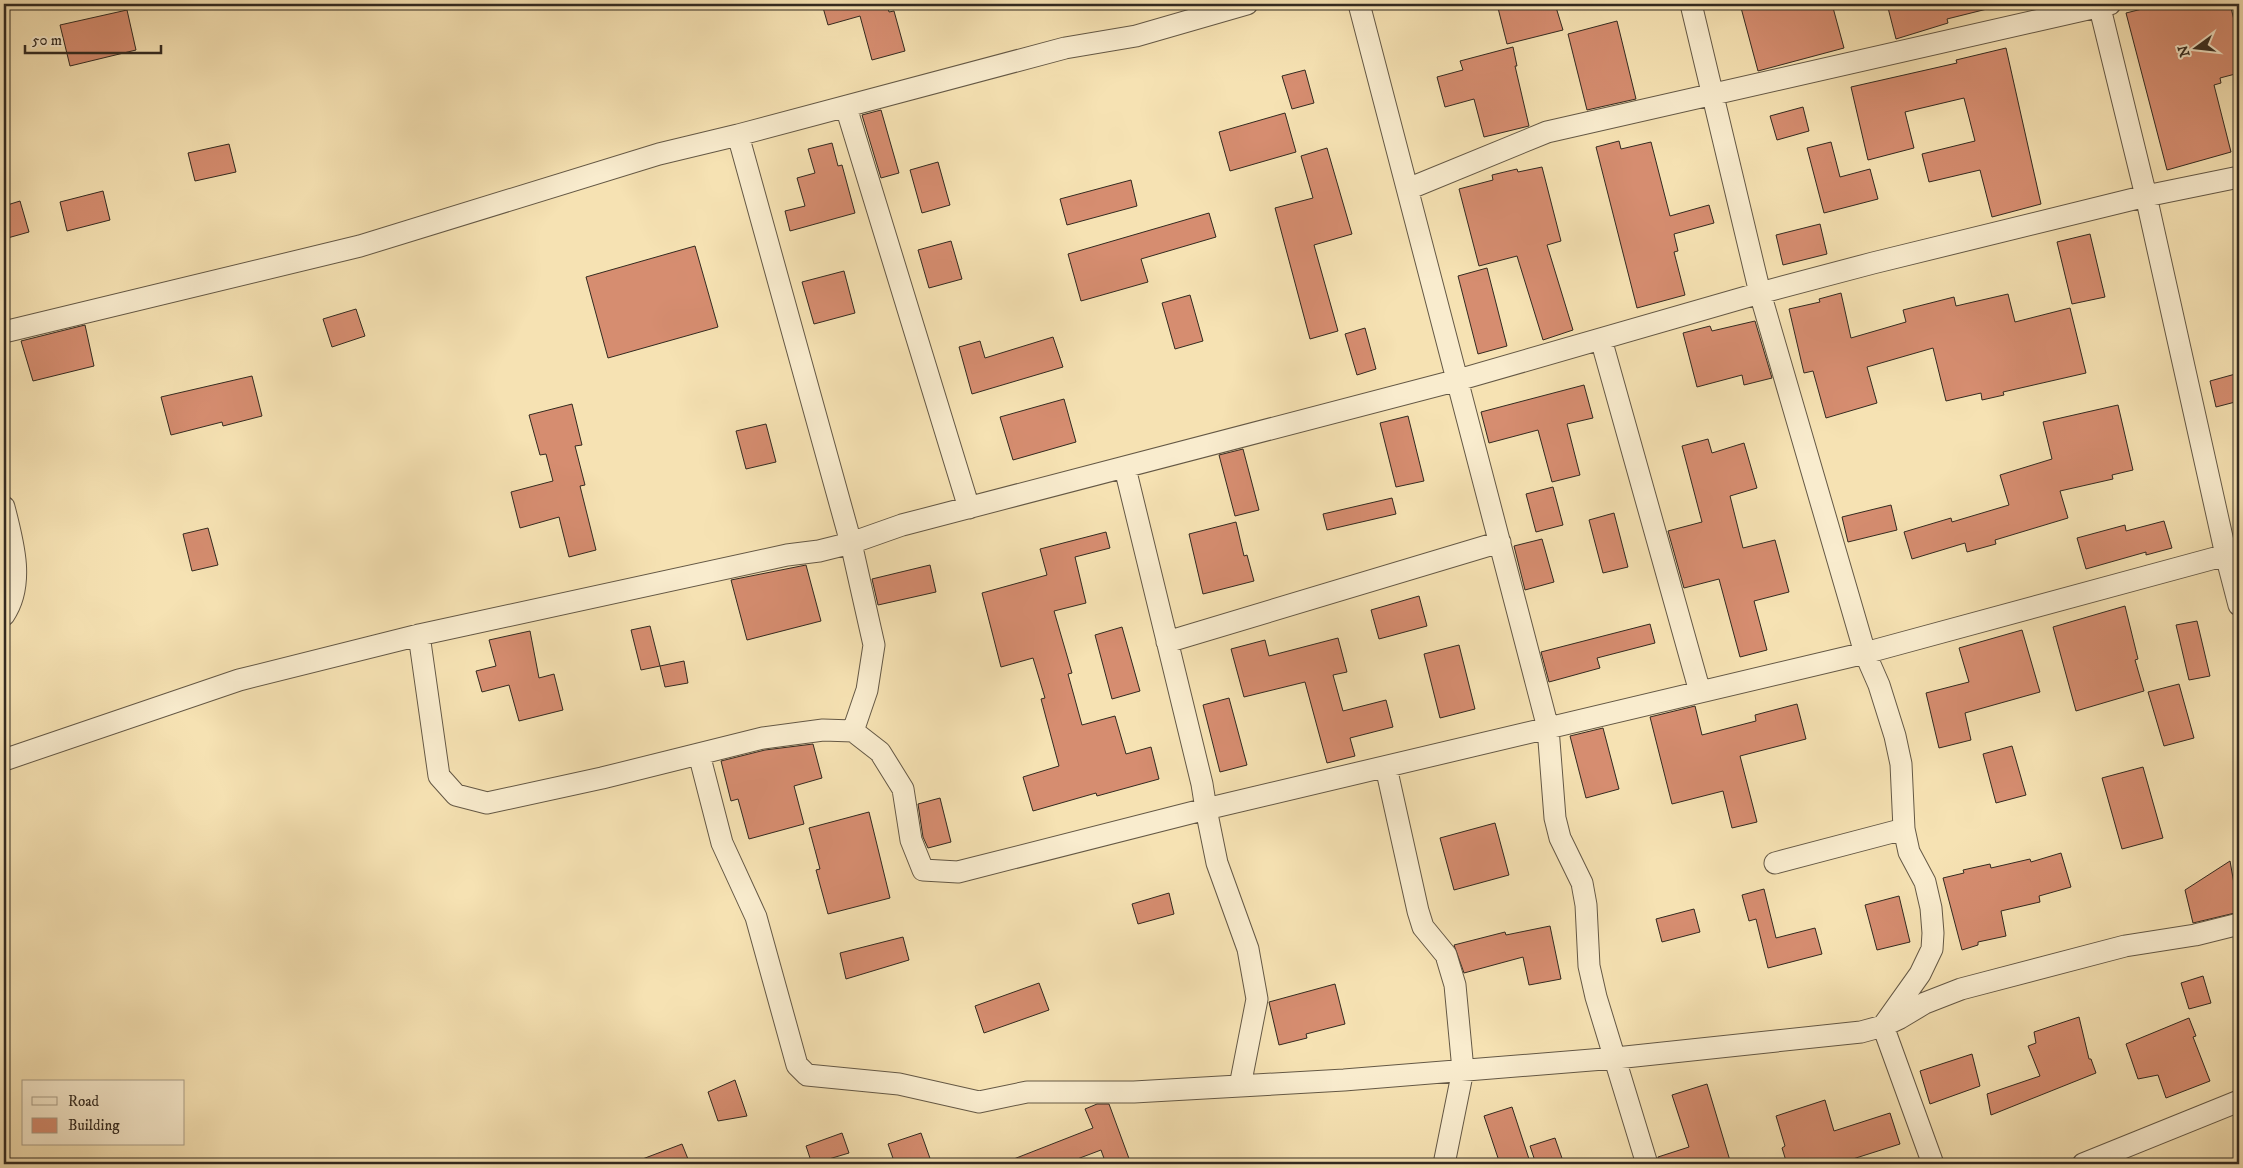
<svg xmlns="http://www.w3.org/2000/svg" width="2243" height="1168" font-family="'IM FELL DW Pica',serif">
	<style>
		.building { fill: #d68d70; stroke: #332a20 }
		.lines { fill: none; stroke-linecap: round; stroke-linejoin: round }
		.street-casing { stroke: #645845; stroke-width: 23 }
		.street { stroke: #f9ecce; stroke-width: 21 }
	</style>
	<rect width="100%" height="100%" fill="#f6e2b3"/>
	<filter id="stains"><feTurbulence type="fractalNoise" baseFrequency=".004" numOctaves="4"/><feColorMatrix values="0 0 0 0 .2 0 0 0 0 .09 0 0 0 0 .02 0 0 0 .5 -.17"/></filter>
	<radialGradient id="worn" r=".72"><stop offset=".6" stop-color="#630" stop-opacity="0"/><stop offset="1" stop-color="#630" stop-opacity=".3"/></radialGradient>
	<path class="building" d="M 822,4 L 887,4 L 889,12 L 894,11 L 905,51 L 872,60 L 860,16 L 828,25 Z
		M 1497,4 L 1555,4 L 1563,30 L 1507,44 Z
		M 1740,4 L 1832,4 L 1844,48 L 1758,71 Z
		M 1887,4 L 1986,4 L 1987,9 L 1947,19 L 1948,23 L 1896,39 Z
		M 2162,4 L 2230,4 L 2239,40 L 2239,73 L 2220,78 L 2221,83 L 2214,85 L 2231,152 L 2167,170 L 2126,13 Z
		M 127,10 L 136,50 L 70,66 L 60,25 Z
		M 1617,21 L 1636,99 L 1587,110 L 1568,34 Z
		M 1513,47 L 1517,66 L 1515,66 L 1529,126 L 1484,137 L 1474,99 L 1445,107 L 1437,77 L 1463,70 L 1460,61 Z
		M 2006,48 L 2041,204 L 1992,217 L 1980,170 L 1929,182 L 1922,154 L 1975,141 L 1964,98 L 1905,112 L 1914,148 L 1868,160 L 1851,87 L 1957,63 L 1956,60 Z
		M 1305,70 L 1314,103 L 1292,109 L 1282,76 Z
		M 1803,107 L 1809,131 L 1777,140 L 1770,116 Z
		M 881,110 L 899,173 L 881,178 L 862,115 Z
		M 1285,113 L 1296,152 L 1230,171 L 1219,132 Z
		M 1619,141 L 1621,149 L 1651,142 L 1670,216 L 1709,205 L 1714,223 L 1674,234 L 1678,251 L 1674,252 L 1685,295 L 1637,308 L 1596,147 Z
		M 1831,142 L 1840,177 L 1870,169 L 1878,199 L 1824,213 L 1807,148 Z
		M 832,143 L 838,166 L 842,165 L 855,213 L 790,231 L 785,211 L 805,206 L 797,178 L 815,173 L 808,149 Z
		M 229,144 L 236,172 L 195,181 L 188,153 Z
		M 1327,148 L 1352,234 L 1314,245 L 1338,331 L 1310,339 L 1275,208 L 1313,198 L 1301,156 Z
		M 938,162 L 950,205 L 922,213 L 910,170 Z
		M 1542,167 L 1561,241 L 1547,245 L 1573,330 L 1543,340 L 1517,256 L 1479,266 L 1459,189 L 1493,180 L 1492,175 L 1517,169 L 1518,172 Z
		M 1131,180 L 1137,206 L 1067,225 L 1060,199 Z
		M 103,191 L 110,220 L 67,231 L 60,202 Z
		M 20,201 L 29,232 L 4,239 L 4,206 Z
		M 1209,213 L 1216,237 L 1141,259 L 1148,282 L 1081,301 L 1068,254 Z
		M 1820,224 L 1827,254 L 1783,265 L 1776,235 Z
		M 2090,234 L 2105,297 L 2072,304 L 2057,242 Z
		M 951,241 L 962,279 L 929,288 L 918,250 Z
		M 695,246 L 718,327 L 608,358 L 586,277 Z
		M 1487,268 L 1507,346 L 1478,354 L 1458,276 Z
		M 844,271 L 855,313 L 814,324 L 802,282 Z
		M 1841,293 L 1851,338 L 1906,322 L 1903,310 L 1954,297 L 1956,306 L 2008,294 L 2015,322 L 2070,308 L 2086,373 L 2003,392 L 2004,395 L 1982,400 L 1981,393 L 1946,401 L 1933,348 L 1867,367 L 1877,403 L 1826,418 L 1813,371 L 1804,373 L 1789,309 L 1820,302 L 1819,299 Z
		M 1190,295 L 1203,341 L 1175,349 L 1162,303 Z
		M 356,309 L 365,336 L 332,347 L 323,319 Z
		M 1755,321 L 1772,378 L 1744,385 L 1742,375 L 1697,387 L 1683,333 L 1710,326 L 1712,331 Z
		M 85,325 L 94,366 L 33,381 L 21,341 Z
		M 1365,328 L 1376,369 L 1357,375 L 1345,334 Z
		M 1053,337 L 1063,367 L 972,394 L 959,347 L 980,341 L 985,358 Z
		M 2239,373 L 2239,401 L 2216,407 L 2210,381 Z
		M 252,376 L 262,416 L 223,426 L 222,422 L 171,435 L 161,397 Z
		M 1584,385 L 1593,418 L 1567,424 L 1580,475 L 1552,482 L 1538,430 L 1489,443 L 1481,412 Z
		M 1064,399 L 1076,442 L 1013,460 L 1000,417 Z
		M 572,404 L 582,445 L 575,446 L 585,485 L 580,486 L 596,550 L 569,557 L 559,517 L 520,528 L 511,492 L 553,481 L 546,454 L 540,455 L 529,415 Z
		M 2118,405 L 2133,470 L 2112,475 L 2113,479 L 2060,491 L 2068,518 L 1995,540 L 1996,544 L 1967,552 L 1965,543 L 1912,559 L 1904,532 L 1951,518 L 1952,522 L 2009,505 L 2000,475 L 2052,459 L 2043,422 Z
		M 1408,416 L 1424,481 L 1396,487 L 1380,423 Z
		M 766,424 L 776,462 L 746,469 L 736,431 Z
		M 1708,439 L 1712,453 L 1744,443 L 1757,488 L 1730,496 L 1743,548 L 1775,540 L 1789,592 L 1754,601 L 1767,650 L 1740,657 L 1719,579 L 1684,588 L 1668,531 L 1702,522 L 1682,446 Z
		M 1243,449 L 1259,510 L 1235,516 L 1219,455 Z
		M 1553,487 L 1563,525 L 1536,532 L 1526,494 Z
		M 1392,498 L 1396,514 L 1327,530 L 1323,514 Z
		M 1891,505 L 1897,530 L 1848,542 L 1842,517 Z
		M 1614,513 L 1628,567 L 1603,573 L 1589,520 Z
		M 2164,521 L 2172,548 L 2146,555 L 2146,552 L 2086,569 L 2077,538 L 2125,525 L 2126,531 Z
		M 1236,522 L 1244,556 L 1247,555 L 1254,581 L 1203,594 L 1189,534 Z
		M 208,528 L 218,565 L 192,571 L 183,534 Z
		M 1106,532 L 1110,548 L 1075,557 L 1086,603 L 1054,611 L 1072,673 L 1068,674 L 1082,725 L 1115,716 L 1126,754 L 1151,747 L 1159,779 L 1097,796 L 1096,793 L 1033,811 L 1023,777 L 1059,766 L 1041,699 L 1045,698 L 1033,658 L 1001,667 L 982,593 L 1047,575 L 1040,549 Z
		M 1542,539 L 1554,582 L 1525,590 L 1514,546 Z
		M 806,565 L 821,621 L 747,640 L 731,580 Z
		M 930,565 L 936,592 L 878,605 L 872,579 Z
		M 1419,596 L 1427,626 L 1379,639 L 1371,610 Z
		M 2125,606 L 2138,659 L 2135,660 L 2144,691 L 2076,711 L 2053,627 Z
		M 2197,621 L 2210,676 L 2189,680 L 2176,625 Z
		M 1650,624 L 1655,643 L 1597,658 L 1600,668 L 1549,682 L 1541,652 Z
		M 650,626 L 660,666 L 641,670 L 631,630 Z
		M 1122,627 L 1140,691 L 1112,699 L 1095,635 Z
		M 2022,630 L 2040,692 L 1965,713 L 1971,740 L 1939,748 L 1926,693 L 1969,682 L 1959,648 Z
		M 530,631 L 539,678 L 554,674 L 563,710 L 519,721 L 509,685 L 482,692 L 476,671 L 496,666 L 489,640 Z
		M 1338,638 L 1347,672 L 1333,675 L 1343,711 L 1386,700 L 1393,727 L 1350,738 L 1355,756 L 1327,763 L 1305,682 L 1244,697 L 1231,649 L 1265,640 L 1269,656 Z
		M 1459,645 L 1475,709 L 1440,718 L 1424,654 Z
		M 684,661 L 688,683 L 665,687 L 660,666 Z
		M 2179,684 L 2194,738 L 2164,746 L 2148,692 Z
		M 1229,698 L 1247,765 L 1220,772 L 1203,705 Z
		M 1797,704 L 1806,739 L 1740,756 L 1757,822 L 1732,828 L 1723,791 L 1672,804 L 1650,717 L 1695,706 L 1702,735 L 1756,721 L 1755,715 Z
		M 1603,728 L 1619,789 L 1586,798 L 1570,736 Z
		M 813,744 L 822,778 L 794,786 L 804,824 L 749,839 L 738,799 L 731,801 L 721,761 L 765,750 Z
		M 2012,746 L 2026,795 L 1996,803 L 1983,754 Z
		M 2143,767 L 2163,838 L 2122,849 L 2102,778 Z
		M 940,798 L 951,842 L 928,848 L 923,837 L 918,804 Z
		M 869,812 L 890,898 L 828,914 L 816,870 L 820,869 L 809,828 Z
		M 1495,823 L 1509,875 L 1454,890 L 1440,838 Z
		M 2061,853 L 2071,887 L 2039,896 L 2040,902 L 2001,911 L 2006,936 L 1978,942 L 1978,945 L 1962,950 L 1943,878 L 1964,873 L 1963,870 L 1990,864 L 1991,868 L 2030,859 L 2031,862 Z
		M 2230,861 L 2239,912 L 2193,923 L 2185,890 Z
		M 1764,889 L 1776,938 L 1815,928 L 1822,954 L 1768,968 L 1756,919 L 1749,921 L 1742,895 Z
		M 1169,893 L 1174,914 L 1138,924 L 1132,904 Z
		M 1899,896 L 1910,942 L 1877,950 L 1865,905 Z
		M 1694,909 L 1700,932 L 1662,942 L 1656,919 Z
		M 1550,926 L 1561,979 L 1529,985 L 1523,957 L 1464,973 L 1454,945 L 1505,932 L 1506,935 Z
		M 903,937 L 909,960 L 846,979 L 840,953 Z
		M 2203,976 L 2211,1003 L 2189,1009 L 2181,983 Z
		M 1039,983 L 1049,1010 L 984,1033 L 975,1006 Z
		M 1335,984 L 1345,1024 L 1306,1034 L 1307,1038 L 1279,1045 L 1269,1002 Z
		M 2079,1017 L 2089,1059 L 2091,1059 L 2096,1073 L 1991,1115 L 1987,1094 L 2040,1076 L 2028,1046 L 2036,1043 L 2034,1032 Z
		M 2189,1018 L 2196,1036 L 2193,1037 L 2210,1081 L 2166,1098 L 2158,1075 L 2138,1079 L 2126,1044 Z
		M 1972,1054 L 1980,1086 L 1930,1104 L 1920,1071 Z
		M 735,1080 L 747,1116 L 718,1121 L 708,1092 Z
		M 1707,1084 L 1731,1164 L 1659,1164 L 1658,1157 L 1689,1147 L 1672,1095 Z
		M 1825,1100 L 1834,1131 L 1890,1113 L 1900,1144 L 1837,1164 L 1787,1164 L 1782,1148 L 1785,1146 L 1776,1116 Z
		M 1097,1104 L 1109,1104 L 1131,1164 L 1106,1164 L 1101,1150 L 1064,1164 L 1001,1164 L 1093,1128 L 1085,1109 Z
		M 1512,1107 L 1529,1159 L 1513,1164 L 1500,1164 L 1484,1116 Z
		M 842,1133 L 849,1153 L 812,1164 L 806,1146 Z
		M 921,1133 L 932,1164 L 895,1164 L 888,1144 Z
		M 1555,1138 L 1564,1164 L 1536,1164 L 1530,1146 Z
		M 682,1144 L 690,1164 L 633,1164 L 632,1163 Z"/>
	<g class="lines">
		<g class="street-casing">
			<path id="street" d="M 1359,4 L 1548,728 L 1555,818 L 1560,838 L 1582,883 L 1586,905 L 1589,966 L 1596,997 L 1647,1164
				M 1691,4 L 1760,293 L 1865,653 L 1879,685 L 1895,736 L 1901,764 L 1904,829 L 1909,852 L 1925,882 L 1931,908 L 1933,933 L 1932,949 L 1920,974 L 1883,1026 L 1933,1164
				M 2099,4 L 2146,196 L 2226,555 L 2239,605
				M 846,107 L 969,508
				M 738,135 L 851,543 L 874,645 L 867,690 L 853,731
				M 1408,189 L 1547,132 L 2110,4
				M 4,332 L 360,246 L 659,154 L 738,135 L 1065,48 L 1136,36 L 1247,4
				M 1601,339 L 1700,692
				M 1125,468 L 1202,784 L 1206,809 L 1865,653 L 2226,555
				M 4,507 C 13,542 25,584 4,615
				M 419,635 L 439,776 L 456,795 L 487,803 L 602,778 L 763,738 L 823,730 L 853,731 L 880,752 L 903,789 L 911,840 L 923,870 L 958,872 L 1206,809 L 1217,863 L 1248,949 L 1257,999 L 1240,1086
				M 1167,642 L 1500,542
				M 699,754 L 722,843 L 756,917 L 797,1065 L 807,1075 L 899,1084 L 979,1102 L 1027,1092 L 1134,1092 L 1344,1080 L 1616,1058 L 1861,1032 L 1883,1026 L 1900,1018 L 1925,1003 L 1961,989 L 2125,946 L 2195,935 L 2239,924
				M 4,760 L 239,680 L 419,635 L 787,555 L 819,551 L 851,543 L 902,525 L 1458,380 L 1760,293 L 1873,263 L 2146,196 L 2239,177
				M 1386,767 L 1418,911 L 1423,927 L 1446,955 L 1455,985 L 1463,1070 L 1444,1164
				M 1775,863 L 1904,829
				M 2083,1164 L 2239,1101"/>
		</g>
		<use href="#street" class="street"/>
	</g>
	<rect width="2243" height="1168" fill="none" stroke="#f6e2b3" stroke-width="20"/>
	<rect x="5" y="5" width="2233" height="1158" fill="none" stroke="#332a20" stroke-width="2.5"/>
	<rect x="10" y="10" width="2223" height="1148" fill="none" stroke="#332a20"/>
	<rect x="22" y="1080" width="162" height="65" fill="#f9ecce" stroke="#aa9e88"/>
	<rect x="32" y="1097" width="25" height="8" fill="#f9ecce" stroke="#aa9e88"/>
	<text x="68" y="1106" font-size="15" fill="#332a20">Road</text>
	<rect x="32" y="1118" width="25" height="15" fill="#d68d70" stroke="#aa9e88"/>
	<text x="68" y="1130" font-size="15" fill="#332a20">Building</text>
	<g transform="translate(2196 48) rotate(255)" stroke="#f9ecce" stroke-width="4" paint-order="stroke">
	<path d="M0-4L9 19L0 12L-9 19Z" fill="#332a20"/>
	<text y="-8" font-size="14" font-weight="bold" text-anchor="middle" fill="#332a20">N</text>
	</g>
	<path d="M25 45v8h136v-8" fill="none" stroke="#332a20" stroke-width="2.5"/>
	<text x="32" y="45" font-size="15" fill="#332a20" stroke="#f9ecce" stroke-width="4" paint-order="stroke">50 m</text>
	<rect width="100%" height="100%" filter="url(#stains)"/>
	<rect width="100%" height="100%" fill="url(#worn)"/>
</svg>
